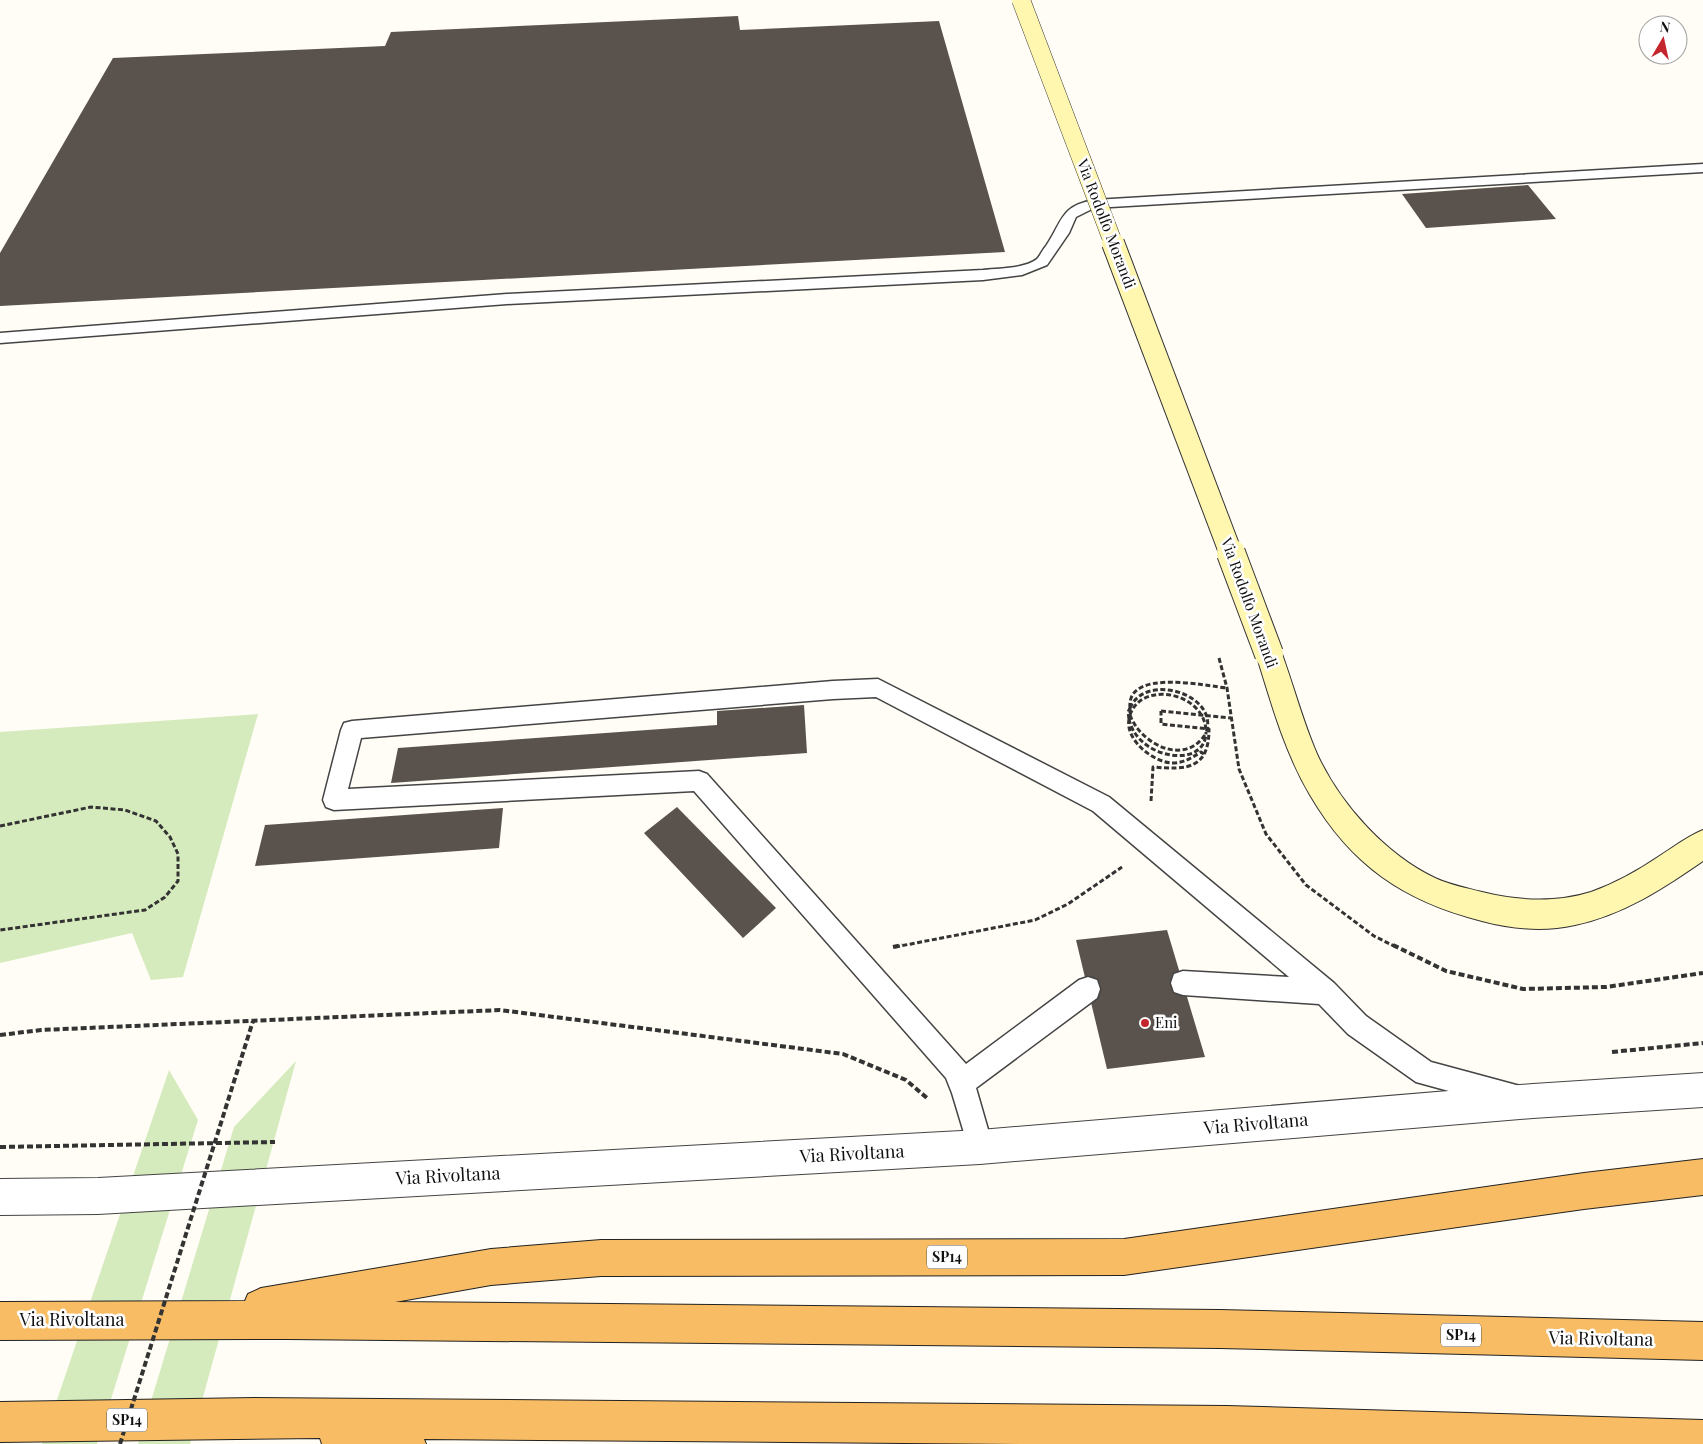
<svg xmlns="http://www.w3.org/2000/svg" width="1703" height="1444" font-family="'Playfair Display',serif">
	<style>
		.green { fill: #d5ebbd }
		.building { fill: #5a524d }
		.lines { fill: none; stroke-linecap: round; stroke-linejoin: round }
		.service-casing { stroke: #444; stroke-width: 3 }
		.minor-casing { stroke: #444; stroke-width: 2 }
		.secondary-casing { stroke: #333; stroke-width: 2 }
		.trunk-casing { stroke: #222; stroke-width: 2 }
		.path-far1 { stroke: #333; stroke-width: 3; stroke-dasharray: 5 2.5; stroke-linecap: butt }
		.path { stroke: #333; stroke-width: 4; stroke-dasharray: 6 3; stroke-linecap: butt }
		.service { fill: #fff; fill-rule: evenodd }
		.minor { fill: #fff; fill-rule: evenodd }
		.secondary { fill: #fff6b0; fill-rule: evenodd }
		.trunk { fill: #f7bc64; fill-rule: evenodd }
		.secondary-bridge-far2-casing { stroke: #333; stroke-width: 19; stroke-linecap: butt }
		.secondary-bridge-far1-casing { stroke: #333; stroke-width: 24; stroke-linecap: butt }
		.secondary-bridge-casing { stroke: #333; stroke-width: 30; stroke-linecap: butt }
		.path-bridge-far1 { stroke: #333; stroke-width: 3; stroke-dasharray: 5 2.5; stroke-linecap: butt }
		.path-bridge { stroke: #333; stroke-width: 4; stroke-dasharray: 6 3; stroke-linecap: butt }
		.secondary-bridge-far2 { stroke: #fff6b0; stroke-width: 18 }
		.secondary-bridge-far1 { stroke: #fff6b0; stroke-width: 22 }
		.secondary-bridge { stroke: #fff6b0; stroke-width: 28 }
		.poi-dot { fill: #c4262e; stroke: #fff; stroke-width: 2 }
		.labels { text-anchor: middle; stroke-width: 5; stroke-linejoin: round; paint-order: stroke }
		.shield { fill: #fff; stroke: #585858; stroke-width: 1 }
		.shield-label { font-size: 14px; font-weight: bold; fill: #111 }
		.street-label { font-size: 15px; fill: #111; stroke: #fff }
		.poi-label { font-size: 15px; fill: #111; stroke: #fff; text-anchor: start }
		.near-street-label { font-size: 18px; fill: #111; stroke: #fff }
	</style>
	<rect width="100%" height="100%" fill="#fffdf5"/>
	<path class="green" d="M 258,714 L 183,977 L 151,980 L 132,933 L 0,963 L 0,732 Z
		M 296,1061 L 190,1444 L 138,1444 L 234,1127 Z
		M 169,1070 L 198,1120 L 97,1444 L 42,1444 Z"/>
	<path class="building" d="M 738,16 L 740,30 L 939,21 L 1005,252 L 0,306 L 0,253 L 113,58 L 385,46 L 391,32 Z
		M 1528,185 L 1556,219 L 1426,228 L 1402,194 Z
		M 804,705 L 807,753 L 391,783 L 398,748 L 717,725 L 717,711 Z
		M 677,807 L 776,908 L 743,938 L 644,833 Z
		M 503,808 L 499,848 L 255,866 L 265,825 Z
		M 1167,930 L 1205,1057 L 1107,1069 L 1076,940 Z"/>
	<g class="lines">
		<g class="service-casing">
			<path id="service" d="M 1703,164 L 1703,172 L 1094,208 L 1076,217 L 1069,233 L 1047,265 L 1022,275 L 983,280 L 507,304 L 0,343 L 0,333 L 507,294 L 983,270 C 999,268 1024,269 1037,259 C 1040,256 1043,249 1046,246 C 1063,221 1060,206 1094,200 Z
				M 878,679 L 1109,797 L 1334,983 L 1366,1016 L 1431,1062 L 1520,1086 L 1524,1095 L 1520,1104 L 1511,1108 L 1416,1082 L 1348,1034 L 1319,1004 L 1183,995 L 1174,992 L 1171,983 L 1174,974 L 1183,971 L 1289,977 L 1093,811 L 876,697 L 833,699 L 361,738 L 348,789 L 699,771 L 707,774 L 966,1064 L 1079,980 L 1088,977 L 1097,980 L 1100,989 L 1097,998 L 976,1088 L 993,1147 L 989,1156 L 980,1160 L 971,1156 L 952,1093 L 946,1078 L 694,791 L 334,810 L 326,807 L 323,800 L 341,730 L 344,723 L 352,721 L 833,681 Z"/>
		</g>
		<g class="minor-casing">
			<path id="minor" d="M 1703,1073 L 1703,1107 L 1533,1118 L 980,1164 L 98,1214 L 0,1215 L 0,1179 L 98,1178 L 980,1130 L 1533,1084 Z"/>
		</g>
		<g class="secondary-casing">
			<path id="secondary" d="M 1269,643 L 1278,646 L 1282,654 C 1294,687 1303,722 1317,754 C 1340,804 1385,854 1435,878 C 1450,885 1467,888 1482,892 C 1518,901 1555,903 1591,892 C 1616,883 1639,870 1661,855 C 1675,846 1688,836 1703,830 L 1703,861 C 1664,888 1623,915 1575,925 C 1544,932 1512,929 1482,921 C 1403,901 1351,865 1310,795 C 1284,751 1271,702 1256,654 L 1260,646 Z"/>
		</g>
		<g class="trunk-casing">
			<path id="trunk" d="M 1703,1159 L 1703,1195 L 1584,1209 L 1124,1275 L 601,1276 L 491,1285 L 395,1302 L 1220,1310 L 1703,1322 L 1703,1360 L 1220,1348 L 288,1339 L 0,1340 L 0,1302 L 245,1301 L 248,1294 L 261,1288 L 491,1249 L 601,1240 L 1124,1239 L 1584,1173 Z
				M 254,1398 L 1227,1406 L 1703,1420 L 1703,1444 L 1023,1444 L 424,1439 L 426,1444 L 322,1444 L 320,1438 L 0,1442 L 0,1402 Z"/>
		</g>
		<path class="path-far1" d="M 1219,658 L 1227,688 L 1239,769 L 1266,834 L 1306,885 L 1374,936 L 1396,947
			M 1151,801 L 1153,767 C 1187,770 1209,769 1209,729 L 1161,724 L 1161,711
			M 0,826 L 91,807 L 125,810 L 156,821 L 170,837 L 178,854 L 178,881 L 165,897 L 145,910 L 0,930
			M 895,947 L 1035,920 L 1068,904 L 1122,867"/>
		<path class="path" d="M 1393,945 L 1446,971 L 1523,989 L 1606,987 L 1703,973
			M 893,947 L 902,945
			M 0,1035 L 41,1030 L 500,1010 L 843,1054 L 906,1080 L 927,1098
			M 1612,1052 L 1703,1043
			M 0,1147 L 275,1142"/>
		<use href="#service" class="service"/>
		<use href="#minor" class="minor"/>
		<use href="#secondary" class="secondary"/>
		<use href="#trunk" class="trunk"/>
		<g class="secondary-bridge-far2-casing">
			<path id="secondary-bridge-far2" d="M 1021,0 L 1114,245"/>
		</g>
		<g class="secondary-bridge-far1-casing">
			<path id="secondary-bridge-far1" d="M 1113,243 L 1231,554"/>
		</g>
		<g class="secondary-bridge-casing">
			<path id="secondary-bridge" d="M 1231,553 L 1269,654"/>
		</g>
		<path class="path-bridge-far1" d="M 1130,708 L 1130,715
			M 1130,708 C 1126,668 1206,686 1227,688
			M 1130,708 C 1146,671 1220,695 1206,733
			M 1161,711 L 1231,718
			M 1130,715 C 1141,745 1186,767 1206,733
			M 1130,715 C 1142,679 1207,693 1206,733
			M 1129,719 C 1137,759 1205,770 1206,733
			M 1129,719 C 1125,740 1153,762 1172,763 C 1184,763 1191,758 1201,752 L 1205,755
			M 1129,719 L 1128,712 L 1130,708
			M 1129,719 L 1130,715"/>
		<path class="path-bridge" d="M 120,1444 L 253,1021"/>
		<use href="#secondary-bridge-far2" class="secondary-bridge-far2"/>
		<use href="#secondary-bridge-far1" class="secondary-bridge-far1"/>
		<use href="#secondary-bridge" class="secondary-bridge"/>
	</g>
	<circle class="poi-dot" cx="1145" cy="1023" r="5"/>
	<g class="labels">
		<g class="shield">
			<rect x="927" y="1245.5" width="40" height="23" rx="4"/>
			<rect x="1441" y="1323.5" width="40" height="23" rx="4"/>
			<rect x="107" y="1408.5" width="40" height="23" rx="4"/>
		</g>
		<g class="shield-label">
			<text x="947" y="1262">SP14</text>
			<text x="1461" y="1340">SP14</text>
			<text x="127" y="1425">SP14</text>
		</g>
		<g class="street-label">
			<text transform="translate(1106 224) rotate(69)" y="5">Via Rodolfo Morandi</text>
			<text transform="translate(1249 603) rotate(70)" y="5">Via Rodolfo Morandi</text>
		</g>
		<g class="poi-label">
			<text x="1155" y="1028">Eni</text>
		</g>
		<g class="near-street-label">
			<text transform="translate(1256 1124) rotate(-5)" y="6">Via Rivoltana</text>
			<text transform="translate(852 1154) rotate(-3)" y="6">Via Rivoltana</text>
			<text transform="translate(448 1176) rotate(-3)" y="6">Via Rivoltana</text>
			<text x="72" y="1326">Via Rivoltana</text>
			<text transform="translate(1601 1339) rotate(1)" y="6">Via Rivoltana</text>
		</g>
	</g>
	<g transform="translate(1663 40) rotate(9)"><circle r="24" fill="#ffffff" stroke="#a0a0a0"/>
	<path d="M0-4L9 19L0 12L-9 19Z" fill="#c4262e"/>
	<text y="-8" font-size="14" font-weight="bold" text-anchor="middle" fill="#111111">N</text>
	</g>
</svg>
